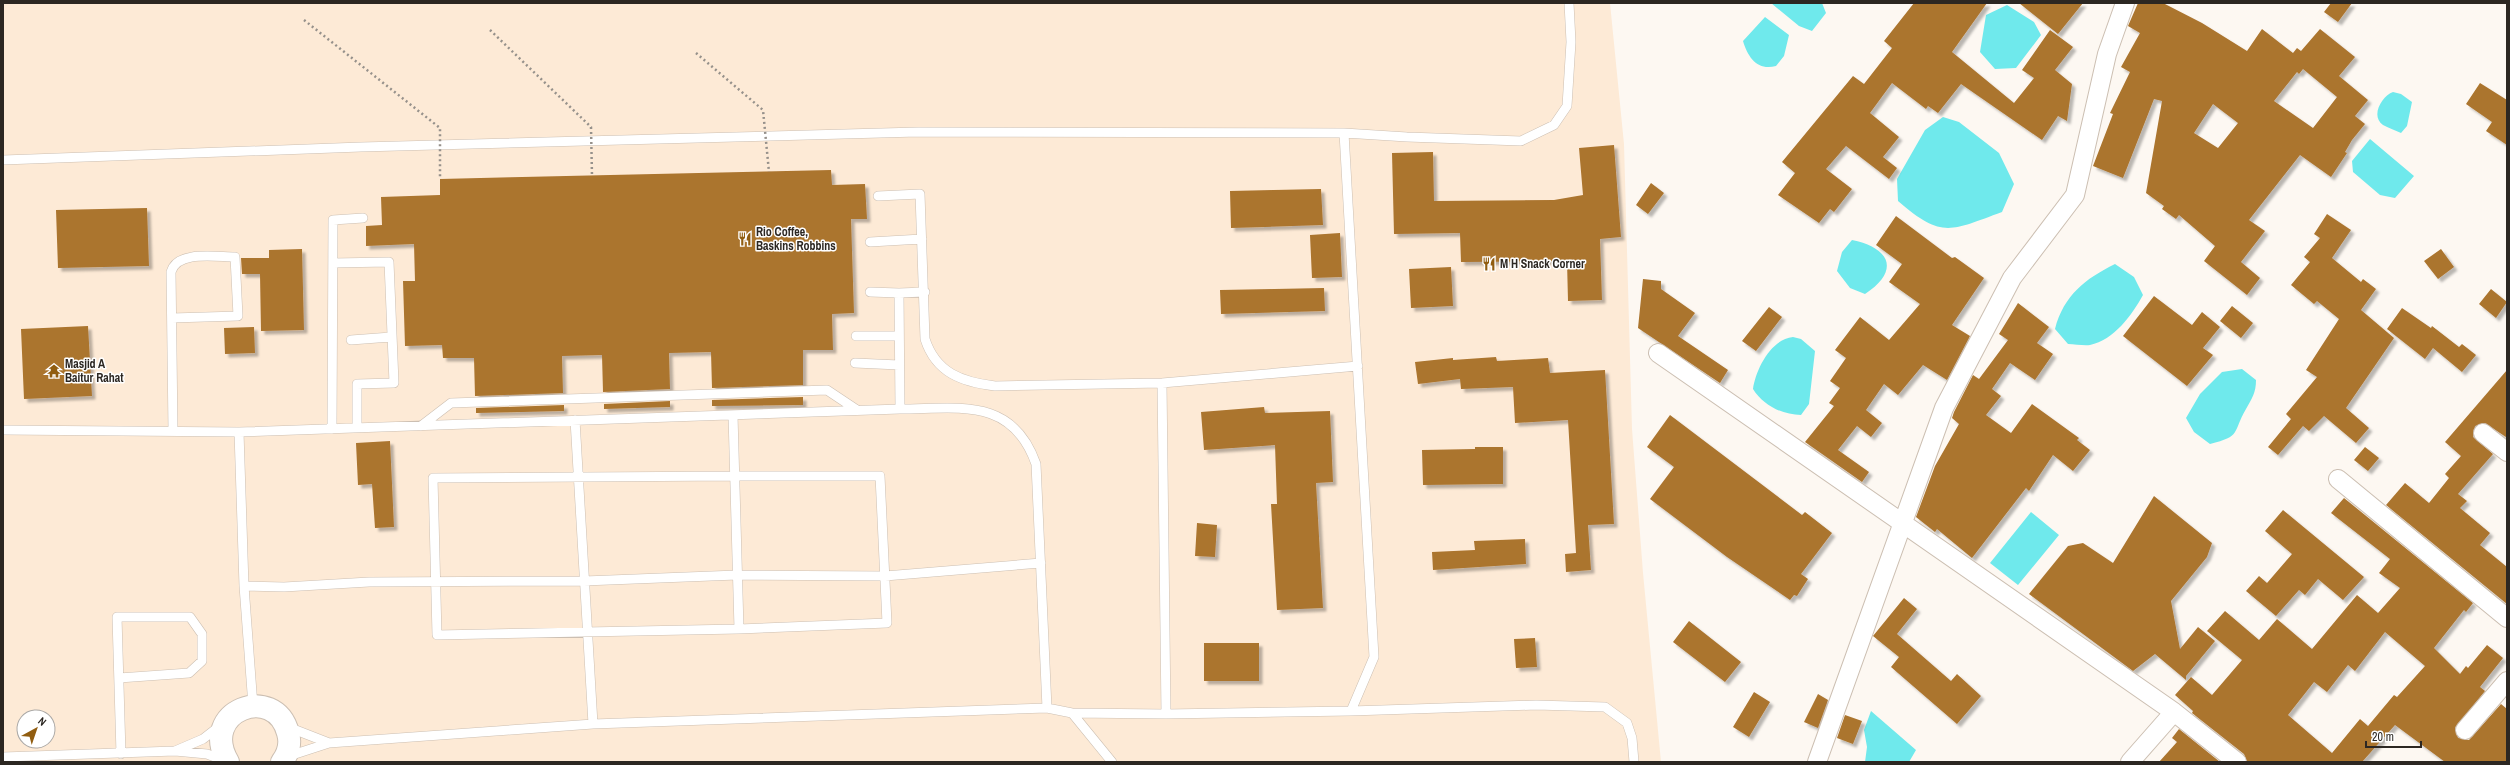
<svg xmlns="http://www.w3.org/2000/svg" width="2510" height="765" font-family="'Archivo Narrow',sans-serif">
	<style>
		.built { fill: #fdead6; fill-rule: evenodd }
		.water { fill: #6fe9ec }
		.building { fill: #ab742e; fill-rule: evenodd; filter: url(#shadow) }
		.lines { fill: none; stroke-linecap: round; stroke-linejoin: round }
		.service-casing { stroke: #ccbfb2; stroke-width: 10 }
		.minor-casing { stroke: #ccbfb2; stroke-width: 20 }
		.secondary-casing { stroke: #ccbfb2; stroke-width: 24 }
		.service { stroke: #fff; stroke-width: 9 }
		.minor { stroke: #fff; stroke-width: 18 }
		.secondary { stroke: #fff; stroke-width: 22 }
		.path-bridge { stroke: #96918b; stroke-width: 2.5; stroke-dasharray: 2 3; stroke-linecap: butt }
		.labels { text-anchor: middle; stroke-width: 3; stroke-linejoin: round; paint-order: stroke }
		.poi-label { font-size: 12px; font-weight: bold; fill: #2c2722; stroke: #fff; text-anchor: start }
	</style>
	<defs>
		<filter id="shadow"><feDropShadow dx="3.5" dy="3.5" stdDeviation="1" flood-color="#0004"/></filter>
	</defs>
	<rect width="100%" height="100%" fill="#fdf8f2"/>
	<path class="built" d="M 3,3 L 1610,3 L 1624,144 L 1632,429 L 1643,573 L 1661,762 L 3,762 ZM 24,717 L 48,717 L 48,741 L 24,741 Z"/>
	<path class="water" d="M 1771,3 L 1822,3 L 1826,13 L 1812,31 L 1799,26 Z
		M 2007,5 L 2034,22 L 2041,35 L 2016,68 L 1995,69 L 1980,52 L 1986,15 Z
		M 1765,17 L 1789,35 L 1784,56 L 1776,66 C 1758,71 1748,58 1743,41 Z
		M 2393,92 L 2401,94 L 2412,102 L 2407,126 L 2401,133 C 2395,130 2388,128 2383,125 C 2370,116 2382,96 2393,92 Z
		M 1943,117 L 1959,122 L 1999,153 L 2014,184 L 2002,212 C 1950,231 1942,239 1898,201 L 1897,179 L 1925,130 Z
		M 2370,139 L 2414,176 L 2395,198 L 2380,195 L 2353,172 L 2352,161 Z
		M 1852,240 C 1891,248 1900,271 1865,294 L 1850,288 L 1837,271 L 1842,252 Z
		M 2115,264 L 2134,277 L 2143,295 C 2132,315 2114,340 2090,345 C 2084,346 2075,344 2068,344 L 2055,329 C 2064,295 2085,279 2115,264 Z
		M 1793,337 L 1801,339 L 1815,351 L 1809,404 L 1801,415 C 1782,415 1763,405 1753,389 C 1756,369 1771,339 1793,337 Z
		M 2242,369 L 2256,380 C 2256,393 2252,398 2246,409 C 2232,433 2242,436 2210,444 L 2194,432 L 2186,418 L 2200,394 L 2222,372 Z
		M 2031,512 L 2059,535 L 2018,585 L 1990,563 Z
		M 1871,711 L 1916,750 L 1909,762 L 1865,762 L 1867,747 L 1864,730 Z"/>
	<path class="building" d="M 1914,3 L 1987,3 L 1952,52 L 2014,103 L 2034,78 L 2022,70 L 2050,30 L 2073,47 L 2055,70 L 2072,84 L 2067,121 L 2058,116 L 2042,140 L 1961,84 L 1938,113 L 1928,106 L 1926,109 L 1892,83 L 1870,113 L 1899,137 L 1883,157 L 1897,168 L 1889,179 L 1846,146 L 1826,169 L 1852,189 L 1834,212 L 1830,209 L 1819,223 L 1778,195 L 1795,173 L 1782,162 L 1853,76 L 1864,84 L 1892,48 L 1884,41 Z
		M 2019,3 L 2083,3 L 2058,34 Z
		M 2138,3 L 2163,3 L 2202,23 L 2247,51 L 2262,29 L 2293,53 L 2297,48 L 2301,51 L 2320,29 L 2355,57 L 2339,76 L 2368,100 L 2355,116 L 2365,124 L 2352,140 L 2345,152 L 2347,153 L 2331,177 L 2300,155 L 2249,220 L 2265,231 L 2241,262 L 2260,278 L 2247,295 L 2204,261 L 2215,246 L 2179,215 L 2176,219 L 2162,209 L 2164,206 L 2146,193 L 2162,101 L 2154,99 L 2123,178 L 2093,166 L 2113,114 L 2110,113 L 2130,72 L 2121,67 L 2140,33 L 2128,26 ZM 2303,69 L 2337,97 L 2313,128 L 2274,101 L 2297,72 L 2299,74 ZM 2213,104 L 2238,123 L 2218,148 L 2194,133 Z
		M 2331,3 L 2352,3 L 2338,22 L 2324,12 Z
		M 2480,83 L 2507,100 L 2507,145 L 2486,131 L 2492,122 L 2466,104 Z
		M 1614,145 L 1621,237 L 1600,239 L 1602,300 L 1568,301 L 1567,261 L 1461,262 L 1460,233 L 1394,234 L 1392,153 L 1433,152 L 1434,201 L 1554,200 L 1583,195 L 1579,148 Z
		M 831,170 L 832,185 L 865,184 L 867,219 L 851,219 L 854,313 L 832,314 L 833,350 L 803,350 L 803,385 L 712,388 L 711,352 L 669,353 L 670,389 L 603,392 L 602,355 L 562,356 L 563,393 L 475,396 L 474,358 L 443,358 L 442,345 L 405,346 L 403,281 L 415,281 L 414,244 L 366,246 L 366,226 L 382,225 L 381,197 L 440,195 L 440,179 Z
		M 1651,183 L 1664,193 L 1648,214 L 1636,205 Z
		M 1321,189 L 1323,225 L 1231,228 L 1230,191 Z
		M 147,208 L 149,266 L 58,268 L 56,210 Z
		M 2327,214 L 2351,230 L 2332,258 L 2361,282 L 2363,279 L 2376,289 L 2361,310 L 2394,338 L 2346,408 L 2369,428 L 2356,443 L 2324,416 L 2309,431 L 2303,426 L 2278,455 L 2268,447 L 2291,419 L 2286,414 L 2317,377 L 2306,370 L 2339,319 L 2317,301 L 2314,304 L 2291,285 L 2310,262 L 2304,257 L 2320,238 L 2314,234 Z
		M 1896,216 L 1952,258 L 1955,257 L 1984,278 L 1952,325 L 1970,336 L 1947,380 L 1923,365 L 1898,395 L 1884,384 L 1866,410 L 1882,423 L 1871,437 L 1857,426 L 1838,450 L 1869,472 L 1862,482 L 1805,442 L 1834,406 L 1829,403 L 1840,388 L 1830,381 L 1846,358 L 1835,350 L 1860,317 L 1889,340 L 1920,304 L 1889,282 L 1902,264 L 1876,245 Z
		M 1340,233 L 1342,277 L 1312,278 L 1310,235 Z
		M 302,249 L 304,330 L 261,331 L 260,274 L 242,274 L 241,258 L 269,258 L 269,250 Z
		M 2441,249 L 2454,267 L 2438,279 L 2424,261 Z
		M 1451,267 L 1453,306 L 1411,308 L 1409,269 Z
		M 1643,279 L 1661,281 L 1661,289 L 1695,313 L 1678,336 L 1728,370 L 1720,383 L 1638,328 Z
		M 1324,288 L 1325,311 L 1221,314 L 1220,290 Z
		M 2491,289 L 2507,302 L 2496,318 L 2479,304 Z
		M 2154,296 L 2192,325 L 2202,312 L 2220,327 L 2203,348 L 2213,355 L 2187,386 L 2123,336 Z
		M 2018,303 L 2049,327 L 2037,343 L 2053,354 L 2035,380 L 2010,363 L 1992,389 L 2001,396 L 1986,415 L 2011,433 L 2032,404 L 2079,438 L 2077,440 L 2090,450 L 2073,471 L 2053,455 L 2029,491 L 2026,488 L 1972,558 L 1937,529 L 1935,532 L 1916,517 L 1935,466 L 1959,424 L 1952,418 L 1954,412 L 1973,375 L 1979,379 L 2008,340 L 1999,334 Z
		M 2232,306 L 2253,323 L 2241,338 L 2220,321 Z
		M 1769,307 L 1782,317 L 1756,351 L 1742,341 Z
		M 2402,308 L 2431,328 L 2432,326 L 2459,347 L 2462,344 L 2476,355 L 2462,372 L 2433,348 L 2425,359 L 2387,329 Z
		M 88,326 L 92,396 L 24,399 L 21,329 Z
		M 254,327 L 255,353 L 225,354 L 224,328 Z
		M 1496,357 L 1497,361 L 1548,358 L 1550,373 L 1605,370 L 1614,524 L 1588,525 L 1591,570 L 1566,572 L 1565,554 L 1576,553 L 1568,420 L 1515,423 L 1513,387 L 1461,389 L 1460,379 L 1418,384 L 1415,362 L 1453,358 L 1453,360 Z
		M 2507,370 L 2507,436 L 2506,437 L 2485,423 L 2475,426 L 2473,437 L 2493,454 L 2458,494 L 2467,501 L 2460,508 L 2490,533 L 2480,545 L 2507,567 L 2507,604 L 2386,505 L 2405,483 L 2429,503 L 2449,478 L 2445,474 L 2461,456 L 2445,442 Z
		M 803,397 L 803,405 L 712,406 L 712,400 Z
		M 670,401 L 670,407 L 604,409 L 604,404 Z
		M 564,405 L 564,411 L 476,413 L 476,408 Z
		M 1264,407 L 1265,413 L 1330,411 L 1333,482 L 1316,483 L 1323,608 L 1277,610 L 1271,504 L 1277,504 L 1275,445 L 1204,450 L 1201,412 Z
		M 1670,415 L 1802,515 L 1805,512 L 1832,533 L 1801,574 L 1808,579 L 1797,596 L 1794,595 L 1790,600 L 1727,557 L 1650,499 L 1674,467 L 1647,447 Z
		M 390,441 L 394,527 L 375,528 L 372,484 L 358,485 L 356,443 Z
		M 1475,447 L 1503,447 L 1503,484 L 1423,485 L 1422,450 L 1475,449 Z
		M 2365,447 L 2379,458 L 2368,471 L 2354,460 Z
		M 2154,496 L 2212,543 L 2207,557 L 2171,601 L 2180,649 L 2198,627 L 2215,641 L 2186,676 L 2186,680 L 2155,654 L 2133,671 L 2029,594 L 2068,546 L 2083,543 L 2113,563 Z
		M 2344,498 L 2473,603 L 2466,612 L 2464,610 L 2434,648 L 2460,674 L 2466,666 L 2468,668 L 2487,645 L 2503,658 L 2480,687 L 2485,691 L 2455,728 L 2458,738 L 2469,740 L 2501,704 L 2507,709 L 2507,762 L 2445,762 L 2395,725 L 2362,762 L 2247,762 L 2244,754 L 2192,713 L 2193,711 L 2175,695 L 2191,677 L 2212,695 L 2242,660 L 2207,631 L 2225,611 L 2259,640 L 2277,619 L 2312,649 L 2357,595 L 2378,613 L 2400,588 L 2379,573 L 2390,559 L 2331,513 ZM 2385,632 L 2425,666 L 2397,697 L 2394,695 L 2368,726 L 2360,719 L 2332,753 L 2288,715 L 2314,682 L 2327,692 L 2348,665 L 2355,671 Z
		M 2283,510 L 2364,577 L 2343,600 L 2318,579 L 2305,595 L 2299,590 L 2276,616 L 2246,591 L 2259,576 L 2267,583 L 2292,554 L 2265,531 Z
		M 1197,523 L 1217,525 L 1215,557 L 1195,556 Z
		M 1525,539 L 1526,564 L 1433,570 L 1432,552 L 1475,550 L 1474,541 Z
		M 1904,598 L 1917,609 L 1897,634 L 1951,681 L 1957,674 L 1981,696 L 1957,724 L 1891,667 L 1899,657 L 1873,636 Z
		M 1689,621 L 1741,662 L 1725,682 L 1673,642 Z
		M 1535,638 L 1537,667 L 1516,668 L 1514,639 Z
		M 1204,643 L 1259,643 L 1259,681 L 1204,681 Z
		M 1754,692 L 1770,702 L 1749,737 L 1733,727 Z
		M 1818,694 L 1828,700 L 1818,728 L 1804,722 Z
		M 1845,715 L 1862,721 L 1853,744 L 1837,738 Z
		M 2179,729 L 2220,762 L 2159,762 L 2177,742 L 2172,738 Z"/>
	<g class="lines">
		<g class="service-casing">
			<path id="service" d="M 3,160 L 361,147 L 918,132 L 1344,133 L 1407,137 L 1521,141 L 1554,125 L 1567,106 L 1571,42 L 1569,3
				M 878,196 L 920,194 L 925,339 C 936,373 962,382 995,386 L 1162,383 L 1358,366
				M 870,242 L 922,239
				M 333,263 L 389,262 L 394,383 L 357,384 L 357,428
				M 870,292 L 899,293
				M 172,318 L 238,316 L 235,257 C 216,257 177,250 171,272 L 173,431
				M 856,336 L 899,336
				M 351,340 L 391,337
				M 855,363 L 899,365
				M 1162,383 L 1166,714
				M 900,409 L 899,293 L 925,292
				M 733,415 L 739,629
				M 575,420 L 593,724
				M 421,426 L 451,403 L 827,390 L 857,410
				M 332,429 L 333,220 L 363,218
				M 3,430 L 239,432
				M 735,476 L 880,476 L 887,623 L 739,629 L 437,635 L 433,478 Z
				M 244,586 L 284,587 L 369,582 L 584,581 L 737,575 L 885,576 L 1041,563
				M 119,678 L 189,673 L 202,661 L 202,634 L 190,617 L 117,617 L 121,754
				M 253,706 L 244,586 L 239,432 L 900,409 C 958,409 1012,396 1036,464 L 1047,708
				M 1351,711 L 1536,705 L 1605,707 L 1627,723 L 1632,738 L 1634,762
				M 1072,713 L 1112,762
				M 221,725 L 203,739 L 175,751 L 207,754 L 225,761
				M 288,727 L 329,743 L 289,756
				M 329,743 L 593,724 L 1047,708 L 1072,713 L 1166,714 L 1351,711 L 1374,657 L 1344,133
				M 3,757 L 175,751"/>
		</g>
		<g class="minor-casing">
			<path id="minor" d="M 1658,353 L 2174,712 L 2237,762
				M 2483,433 L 2507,452
				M 2338,479 L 2507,618
				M 2465,730 L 2507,681
				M 1817,762 L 1944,408 L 2012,278 L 2075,195 L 2107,54 L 2125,3
				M 2130,762 L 2174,712"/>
		</g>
		<g class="secondary-casing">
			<path id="secondary" d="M 228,762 C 198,711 275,682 288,733 C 291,743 288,754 282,762"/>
		</g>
		<use href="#service" class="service"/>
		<use href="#minor" class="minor"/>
		<use href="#secondary" class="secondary"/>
		<path class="path-bridge" d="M 304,20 L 440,128 L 440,179
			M 490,30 L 591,127 L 592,176
			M 696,53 L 763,110 L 769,172"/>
	</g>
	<defs>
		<g id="restaurant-bare" transform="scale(1.08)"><path d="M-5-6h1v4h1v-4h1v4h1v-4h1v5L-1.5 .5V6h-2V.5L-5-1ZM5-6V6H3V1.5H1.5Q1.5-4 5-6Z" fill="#915d10" stroke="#fff" stroke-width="2.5" paint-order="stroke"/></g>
		<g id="temple-bare" transform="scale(1.08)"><path d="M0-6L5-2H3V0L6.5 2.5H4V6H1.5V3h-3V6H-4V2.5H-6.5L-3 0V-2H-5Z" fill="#915d10" stroke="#fff" stroke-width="2.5" paint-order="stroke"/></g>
	</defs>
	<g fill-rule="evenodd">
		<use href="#restaurant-bare" x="745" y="239"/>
		<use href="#restaurant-bare" x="1489" y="264"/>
		<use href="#temple-bare" x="54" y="371"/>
	</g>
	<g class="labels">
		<g class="poi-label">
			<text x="756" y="236">Rio Coffee,<tspan x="756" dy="14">Baskins Robbins</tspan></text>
			<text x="1500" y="268">M H Snack Corner</text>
			<text x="65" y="368">Masjid A<tspan x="65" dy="14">Baitur Rahat</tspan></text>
		</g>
	</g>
	<rect width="2510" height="765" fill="none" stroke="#2c2722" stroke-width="8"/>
	<g transform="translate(36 729) rotate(40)"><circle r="19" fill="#ffffff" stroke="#aba9a7"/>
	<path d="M0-3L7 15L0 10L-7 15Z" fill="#915d10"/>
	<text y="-6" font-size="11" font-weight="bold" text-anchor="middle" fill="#2c2722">N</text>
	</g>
	<path d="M2366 741v6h55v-6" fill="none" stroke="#2c2722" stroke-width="2"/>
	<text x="2372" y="741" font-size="12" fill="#2c2722" stroke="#ffffff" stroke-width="3" paint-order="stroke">20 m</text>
</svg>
